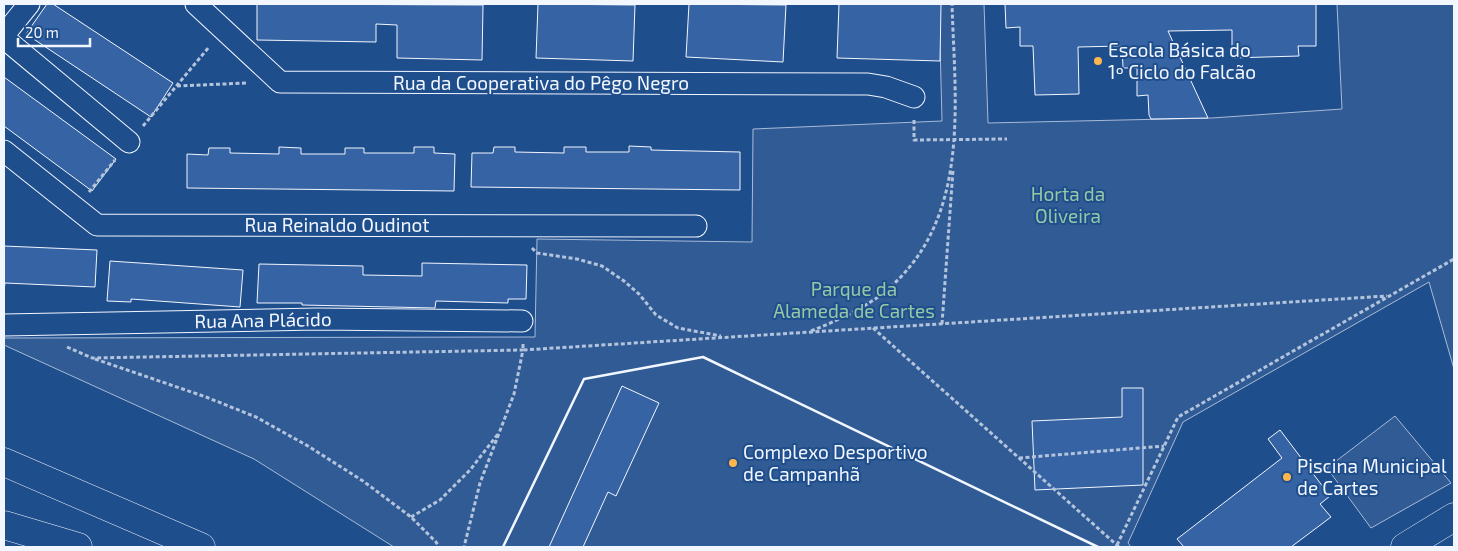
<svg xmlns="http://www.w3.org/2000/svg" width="1458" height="551" font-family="'Exo 2',sans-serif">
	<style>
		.built { fill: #305b95; stroke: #a8bbd7 }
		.building { fill: #3563a3; stroke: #f2f6ff }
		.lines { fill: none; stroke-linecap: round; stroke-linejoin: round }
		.street-casing { stroke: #f2f6ff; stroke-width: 23 }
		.secondary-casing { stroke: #f2f6ff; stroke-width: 29 }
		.highway-casing { stroke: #f2f6ff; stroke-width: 29 }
		.path { stroke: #b3c4dc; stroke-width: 3; stroke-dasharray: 4 2.5; stroke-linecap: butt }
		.street { stroke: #1f4e8c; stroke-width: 21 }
		.secondary { stroke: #1f4e8c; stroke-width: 28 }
		.highway { stroke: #1f4e8c; stroke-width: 28 }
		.wall { stroke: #f2f6ff; stroke-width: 2.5 }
		.poi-dot { fill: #ffb74d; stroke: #1f4e8c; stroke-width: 2 }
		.labels { text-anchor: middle; stroke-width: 4; stroke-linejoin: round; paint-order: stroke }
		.poi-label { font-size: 19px; fill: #f2f6ff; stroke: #1f4e8c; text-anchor: start }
		.street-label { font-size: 19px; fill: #f2f6ff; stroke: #1f4e8c }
		.park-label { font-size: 19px; fill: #97c8a6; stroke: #1f4e8c }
	</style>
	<rect width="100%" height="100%" fill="#1f4e8c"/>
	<path class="built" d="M 939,4 L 984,4 L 988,123 L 1212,118 L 1342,109 L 1337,4 L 1454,4 L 1454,369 L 1429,282 L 1183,422 L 1128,543 L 1131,547 L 394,547 L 254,459 L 4,345 L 4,338 L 535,337 L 537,239 L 752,242 L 753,129 L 942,121 Z
		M 1395,416 L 1451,483 L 1371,528 L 1327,468 Z"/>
	<path class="building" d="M 47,4 L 53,4 L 173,83 L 151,117 L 26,34 Z
		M 257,4 L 483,5 L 482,60 L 397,58 L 397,25 L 376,24 L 376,42 L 257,40 Z
		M 538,4 L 635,5 L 633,61 L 536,58 Z
		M 689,4 L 786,5 L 783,62 L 686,57 Z
		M 839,4 L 941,4 L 940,61 L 837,58 Z
		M 1005,4 L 1316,4 L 1316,46 L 1298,46 L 1299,56 L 1232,58 L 1232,30 L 1168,31 L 1208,118 L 1151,119 L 1149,115 L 1148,95 L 1137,96 L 1137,68 L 1123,68 L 1122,46 L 1078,47 L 1079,94 L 1035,95 L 1033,46 L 1020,46 L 1020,27 L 1006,28 Z
		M 4,77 L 116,159 L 92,191 L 4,126 Z
		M 629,146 L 651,147 L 651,150 L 740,152 L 740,190 L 471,187 L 472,153 L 493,153 L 494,147 L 515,147 L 515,152 L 564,153 L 564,147 L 586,147 L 586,152 L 629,152 Z
		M 279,147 L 301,148 L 301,154 L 345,154 L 345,148 L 364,148 L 364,153 L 414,153 L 414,147 L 434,147 L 434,153 L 455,154 L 454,191 L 187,188 L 187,154 L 208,155 L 209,148 L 230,148 L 230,153 L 279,154 Z
		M 4,246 L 97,250 L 95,287 L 5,283 L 4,290 Z
		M 110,261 L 243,270 L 240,307 L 131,299 L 131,302 L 107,301 Z
		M 422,263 L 527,265 L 526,299 L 508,299 L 508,303 L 436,301 L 435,308 L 302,305 L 302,303 L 257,303 L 259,264 L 363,266 L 363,275 L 422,276 Z
		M 622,386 L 659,403 L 616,496 L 608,492 L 583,547 L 549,547 Z
		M 1122,388 L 1143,388 L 1143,485 L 1035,490 L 1032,421 L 1122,417 Z
		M 1280,430 L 1330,496 L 1320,504 L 1331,517 L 1291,547 L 1184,547 L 1177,539 L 1282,458 L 1268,439 Z"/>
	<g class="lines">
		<g class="street-casing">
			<path id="street" d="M 196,4 L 280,82 L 868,84 L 886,87 L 914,97
				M 4,35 L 29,4
				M 4,38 L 129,142
				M 4,151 L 97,225 L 696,226
				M 4,325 L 317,319 L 522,321"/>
		</g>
		<g class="secondary-casing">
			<path id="secondary" d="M 4,525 L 78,547
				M 1405,547 L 1454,517"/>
		</g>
		<g class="highway-casing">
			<path id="highway" d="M 4,462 L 201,547"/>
		</g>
		<path class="path" d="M 177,86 L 247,83
			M 914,120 L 914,140 L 1007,139
			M 143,126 L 209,47
			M 89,192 L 115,160
			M 532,248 L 537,253 L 577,259 L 602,266 L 624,281 L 639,294 L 656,315 L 678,328 L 721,336
			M 942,324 L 953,170
			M 873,328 L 1119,547
			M 811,331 C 836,321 861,310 882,294 C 972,223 955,105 952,4
			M 523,344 L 523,350 L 1387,296
			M 67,347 L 92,358 L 523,350 L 514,394 L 480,483 L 464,547
			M 95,359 L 206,397 L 256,417 L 308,446 L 363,481 L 411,517 L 436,542 L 439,547
			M 1019,458 L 1164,446
			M 411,517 L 440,500 L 470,470 L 498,434
			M 1117,545 L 1178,417 L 1454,259"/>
		<use href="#street" class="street"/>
		<use href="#secondary" class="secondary"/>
		<use href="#highway" class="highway"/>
		<path class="wall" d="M 503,547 L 584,379 L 703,357 L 1098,547"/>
	</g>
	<g class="poi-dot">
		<circle cx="1098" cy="61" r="5"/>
		<circle cx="733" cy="463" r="5"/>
		<circle cx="1287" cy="477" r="5"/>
	</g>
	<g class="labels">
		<g class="poi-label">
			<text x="1108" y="57">Escola Básica do<tspan x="1108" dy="22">1º Ciclo do Falcão</tspan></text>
			<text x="743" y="459">Complexo Desportivo<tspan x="743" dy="22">de Campanhã</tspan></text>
			<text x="1297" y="473">Piscina Municipal<tspan x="1297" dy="22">de Cartes</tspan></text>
		</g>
		<g class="street-label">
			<text x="541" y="90">Rua da Cooperativa do Pêgo Negro</text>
			<text x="337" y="232">Rua Reinaldo Oudinot</text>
			<text transform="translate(263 320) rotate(-1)" y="7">Rua Ana Plácido</text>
		</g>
		<g class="park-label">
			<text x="1068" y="201">Horta da<tspan x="1068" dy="22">Oliveira</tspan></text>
			<text x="854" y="296">Parque da<tspan x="854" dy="22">Alameda de Cartes</tspan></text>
		</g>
	</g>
	<rect width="1458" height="551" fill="none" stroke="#f2f6ff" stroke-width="10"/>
	<path d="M18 38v8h72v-8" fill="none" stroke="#f2f6ff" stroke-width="2.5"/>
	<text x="25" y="38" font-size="15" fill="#f2f6ff" stroke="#1f4e8c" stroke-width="4" paint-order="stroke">20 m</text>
</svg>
